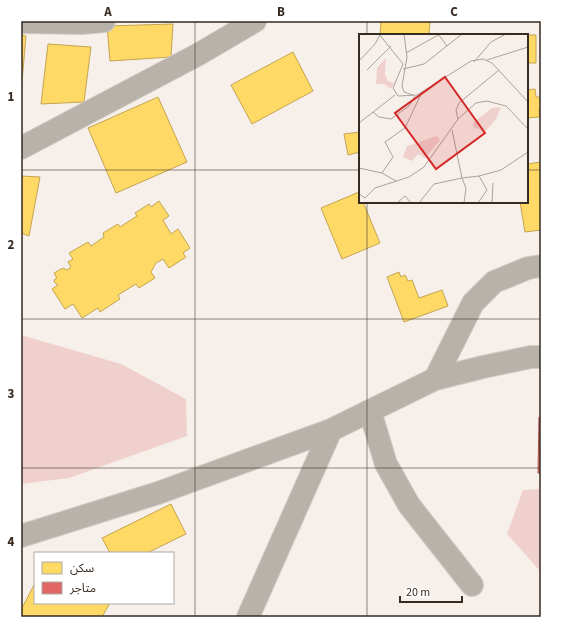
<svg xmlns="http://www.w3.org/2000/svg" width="562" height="638" font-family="'Source Sans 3','Noto Sans Arabic',sans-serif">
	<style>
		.green { fill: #efd0cd }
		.homes { fill: #ffd966; stroke: #c3a451 }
		.shops { fill: #e06666; stroke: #ad5451 }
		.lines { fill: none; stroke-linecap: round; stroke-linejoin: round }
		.minor-casing { stroke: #d3ccc7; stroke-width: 24 }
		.minor { stroke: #b7b2aa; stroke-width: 22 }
		.grid { fill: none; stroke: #362a21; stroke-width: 1; stroke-opacity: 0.55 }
		.inset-road { fill: none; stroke: #aaa19a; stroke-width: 1 }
		.view { fill: #d62828; fill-opacity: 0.15; stroke: #d62828; stroke-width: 2 }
		.inset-edge { fill: none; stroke: #362a21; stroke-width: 2 }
		.neatline { fill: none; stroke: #362a21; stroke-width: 1.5 }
		.grid-label { font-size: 13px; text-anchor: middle; font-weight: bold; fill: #362a21 }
	</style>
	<rect width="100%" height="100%" fill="#f7f0ea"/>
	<path class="green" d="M 21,335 L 121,364 L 186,399 L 187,436 L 69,478 L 21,484 Z
		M 541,489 L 541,572 L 507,534 L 523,490 Z"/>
	<path class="homes" d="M 381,21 L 430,21 L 429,35 L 380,35 Z
		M 173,24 L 171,57 L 110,61 L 107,26 Z
		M 21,35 L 26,36 L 21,93 Z
		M 488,35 L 536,35 L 536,63 L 527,63 L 527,35 Z
		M 48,44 L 91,47 L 84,102 L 41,104 Z
		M 293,52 L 313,91 L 252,124 L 231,85 Z
		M 535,89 L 536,97 L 541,97 L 541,109 L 539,110 L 540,117 L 527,118 L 527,90 Z
		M 158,97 L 187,162 L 116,193 L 88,128 Z
		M 360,132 L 360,152 L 348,155 L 344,134 Z
		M 541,162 L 541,230 L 525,232 L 520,202 L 527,202 L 527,164 Z
		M 21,176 L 40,177 L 29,236 L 21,233 Z
		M 359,192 L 360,202 L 363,202 L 380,243 L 342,259 L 321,208 Z
		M 159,201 L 169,216 L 163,220 L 171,234 L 178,229 L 190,248 L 183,253 L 186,257 L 169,268 L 163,259 L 156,263 L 151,272 L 155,278 L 139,288 L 136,284 L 118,295 L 120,299 L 100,312 L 98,308 L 82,318 L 73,304 L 65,309 L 52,289 L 58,285 L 54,282 L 55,279 L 57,278 L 54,273 L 63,268 L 67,270 L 71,267 L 68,262 L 73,259 L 69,253 L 88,242 L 91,246 L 104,237 L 103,233 L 118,224 L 120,227 L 137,216 L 135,213 L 149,204 L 151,207 Z
		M 399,272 L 401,277 L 405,275 L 408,281 L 412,280 L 419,298 L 442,290 L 448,306 L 404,322 L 387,277 Z
		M 171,504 L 186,534 L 147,553 L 110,553 L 102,538 Z
		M 35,583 L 35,603 L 110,603 L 102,617 L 21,617 L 21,610 Z"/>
	<path class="shops" d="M 539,417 L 541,417 L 541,473 L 538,473 Z"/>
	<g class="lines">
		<g class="minor-casing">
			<path id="minor" d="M 21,22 L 82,23 L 104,21
				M 21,148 L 199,54 L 255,21
				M 435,379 L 473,303 L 494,282 L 528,268 L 541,266
				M 370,411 L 386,464 L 409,505 L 472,585
				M 21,536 L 158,493 L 331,430 L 435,379 L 483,367 L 531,357 L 541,357
				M 248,617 L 331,430"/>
		</g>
		<use href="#minor" class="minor"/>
	</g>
	<path class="grid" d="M 195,21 L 195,617M 367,21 L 367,35M 21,170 L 360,170M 527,170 L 541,170M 367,202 L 367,617M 21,319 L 541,319M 21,468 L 541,468"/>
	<g transform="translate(359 34)">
		<rect width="169" height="169" fill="#f7f0ea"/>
		<path d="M 27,24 L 26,41 L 29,47 L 35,49 L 32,55 L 25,50 L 17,50 L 18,34 ZM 142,73 L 137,85 L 124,100 L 121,95 L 115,94 L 114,89 L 133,74 ZM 78,102 L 81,106 L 66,124 L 59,120 L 53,127 L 44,123 L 48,112 Z" fill="#efd0cd"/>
		<path class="inset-road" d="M 4,0 L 17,0M 20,0 L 44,30 L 34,54 L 39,62 L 58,61 L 112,27 L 124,25 L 133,29 L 169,68M 45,0 L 48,23 L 43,52 L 45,58 L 54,61M 79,0 L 88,12M 47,19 L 81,0M 128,26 L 169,13M 0,27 L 16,10 L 21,1M 115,28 L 132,8 L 147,0M 44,35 L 65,30 L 103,0M 8,36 L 32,12M 14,78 L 20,83 L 32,85 L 50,72 L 56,62M 99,85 L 97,76 L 100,69 L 140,36M 0,89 L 36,61M 93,96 L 103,144 L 120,142 L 128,156 L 119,169M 0,134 L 23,139 L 37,147M 23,139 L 34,123 L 26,108 L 46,94 L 63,58M 120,142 L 142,136 L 169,118M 0,160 L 6,164 L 16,154 L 50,143 L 65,133 L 99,85 L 117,69 L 128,67 L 147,72 L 169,95M 38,169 L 46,162 L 52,169M 60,169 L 75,150 L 103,144 L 107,154 L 105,169M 133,169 L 134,149"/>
		<path class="view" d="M 86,43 L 126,99 L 77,135 L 36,79 Z"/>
		<rect width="169" height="169" class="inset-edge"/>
	</g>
	<rect width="562" height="638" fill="none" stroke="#ffffff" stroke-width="44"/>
	<rect x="34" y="552" width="140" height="52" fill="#ffffff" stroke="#afaaa6"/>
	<rect x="42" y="562" width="20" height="12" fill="#ffd966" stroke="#afaaa6"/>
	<text x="70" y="572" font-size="12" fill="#362a21">سكن</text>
	<rect x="42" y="582" width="20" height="12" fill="#e06666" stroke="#afaaa6"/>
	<text x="70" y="592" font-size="12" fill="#362a21">متاجر</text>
	<path d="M400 596v6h62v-6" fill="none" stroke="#362a21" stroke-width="2"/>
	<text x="406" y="596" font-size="12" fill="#362a21" stroke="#ffffff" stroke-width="3" paint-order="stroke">20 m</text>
	<rect x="22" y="22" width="518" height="594" class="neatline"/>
	<g class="grid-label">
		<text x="108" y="16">A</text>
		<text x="281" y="16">B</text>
		<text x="454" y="16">C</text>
		<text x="11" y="101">1</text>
		<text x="11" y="249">2</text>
		<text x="11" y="398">3</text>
		<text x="11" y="546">4</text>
	</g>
</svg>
